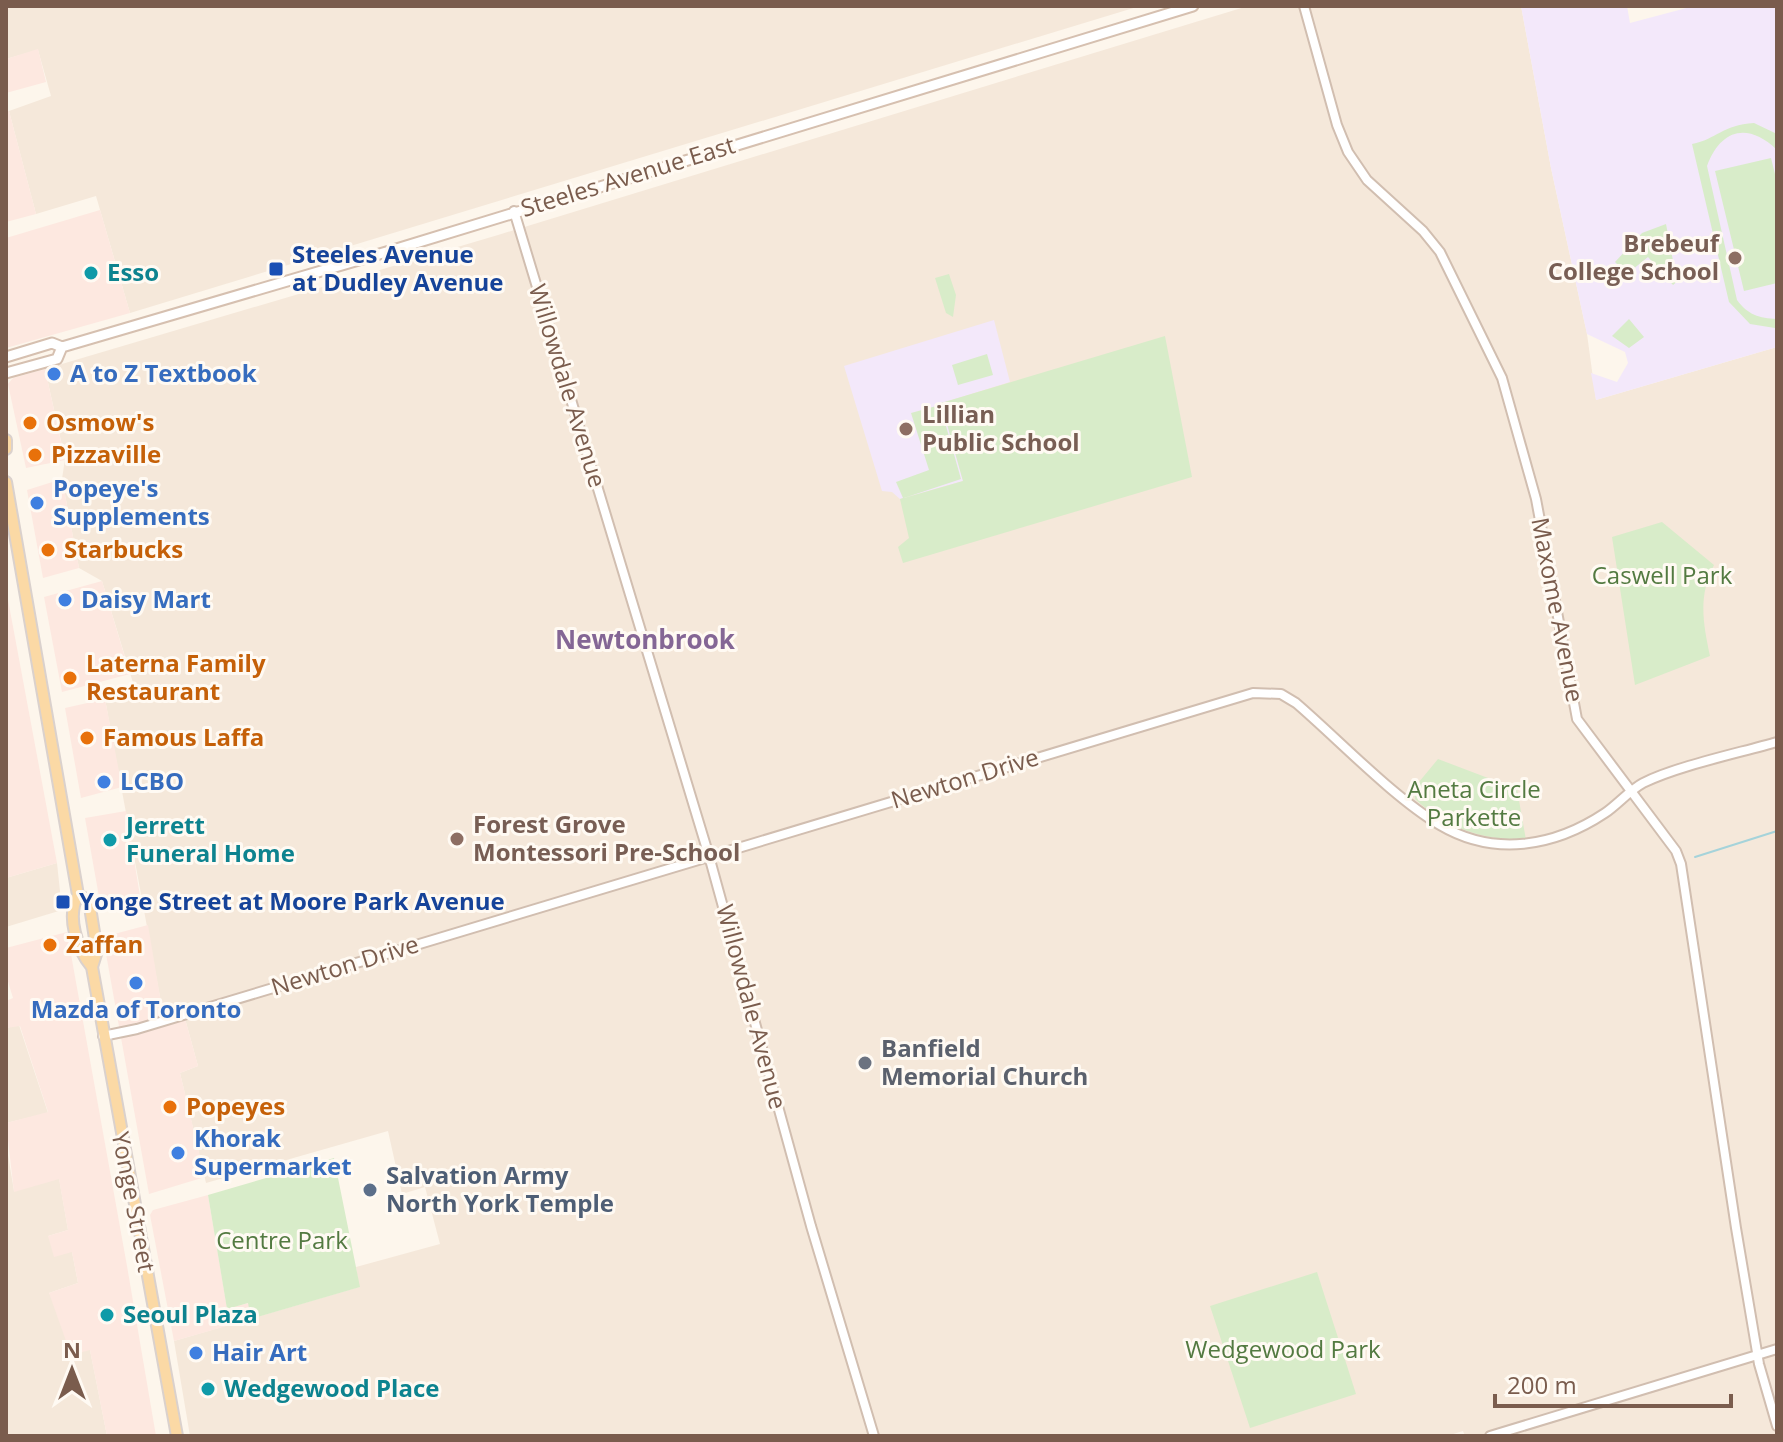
<svg xmlns="http://www.w3.org/2000/svg" width="1783" height="1442" font-family="'Open Sans',sans-serif">
	<style>
		.residential { fill: #f5e8da }
		.commercial { fill: #fde8e0 }
		.education { fill: #f3e8fa }
		.green { fill: #d8ecc9 }
		.lines { fill: none; stroke-linecap: round; stroke-linejoin: round }
		.stream { stroke: #a5d3da; stroke-width: 2 }
		.tertiary-casing { stroke: #d1beb0; stroke-width: 12 }
		.secondary-casing { stroke: #d6c0b0; stroke-width: 13 }
		.primary-casing { stroke: #dad1cd; stroke-width: 14 }
		.tertiary { stroke: #fff; stroke-width: 8 }
		.secondary { stroke: #fff; stroke-width: 9 }
		.primary { stroke: #fbd9a5; stroke-width: 10 }
		.education-dot { fill: #8d6e63; stroke: #fffaf3; stroke-width: 3 }
		.transit-dot { fill: #1a4fb4; stroke: #fffaf3; stroke-width: 3 }
		.culture-dot { fill: #0f9aa8; stroke: #fffaf3; stroke-width: 3 }
		.shop-dot { fill: #3f7fe0; stroke: #fffaf3; stroke-width: 3 }
		.food-dot { fill: #e8710a; stroke: #fffaf3; stroke-width: 3 }
		.worship-dot { fill: #6b7280; stroke: #fffaf3; stroke-width: 3 }
		.service-dot { fill: #5c6f8a; stroke: #fffaf3; stroke-width: 3 }
		.labels { text-anchor: middle; stroke-width: 6; stroke-linejoin: round; paint-order: stroke }
		.street-label { font-size: 24px; fill: #7a5c4d; stroke: #fffaf3 }
		.education-label { font-size: 24px; font-weight: bold; fill: #785e54; stroke: #fffaf3; text-anchor: start }
		.transit-label { font-size: 24px; font-weight: bold; fill: #164399; stroke: #fffaf3; text-anchor: start }
		.culture-label { font-size: 24px; font-weight: bold; fill: #0d838f; stroke: #fffaf3; text-anchor: start }
		.shop-label { font-size: 24px; font-weight: bold; fill: #366cbe; stroke: #fffaf3; text-anchor: start }
		.food-label { font-size: 24px; font-weight: bold; fill: #c56008; stroke: #fffaf3; text-anchor: start }
		.park-label { font-size: 24px; fill: #537a41; stroke: #fffaf3 }
		.worship-label { font-size: 24px; font-weight: bold; fill: #5b616d; stroke: #fffaf3; text-anchor: start }
		.service-label { font-size: 24px; font-weight: bold; fill: #4e5e75; stroke: #fffaf3; text-anchor: start }
		.neighbourhood-label { font-size: 26px; font-weight: bold; fill: #846695; stroke: #fffaf3 }
	</style>
	<rect width="100%" height="100%" fill="#fdf6ec"/>
	<path class="residential" d="M 6,6 L 1140,6 L 130,313 L 96,196 L 36,214 L 9,111 L 51,96 L 38,50 L 6,59 Z
		M 1248,6 L 1521,6 L 1551,168 L 1587,334 L 1596,400 L 1777,347 L 1777,1436 L 1465,1436 L 1463,1431 L 1447,1436 L 190,1436 L 174,1341 L 359,1287 L 356,1267 L 440,1244 L 425,1187 L 402,1194 L 388,1131 L 206,1183 L 180,1073 L 198,1066 L 181,1004 L 162,1008 L 105,699 L 134,686 L 102,581 L 79,568 L 62,479 L 65,459 L 45,369 L 498,235 Z
		M 57,863 L 62,910 L 6,927 L 6,878 Z
		M 19,1025 L 48,1113 L 6,1123 L 6,1028 Z
		M 6,1143 L 14,1191 L 59,1178 L 68,1230 L 48,1236 L 72,1252 L 78,1283 L 49,1293 L 90,1350 L 107,1436 L 6,1436 Z"/>
	<path class="commercial" d="M 38,49 L 46,82 L 6,93 L 6,59 Z
		M 9,111 L 36,214 L 6,222 L 6,112 Z
		M 100,210 L 130,313 L 6,348 L 6,238 Z
		M 45,369 L 65,460 L 26,468 L 8,384 L 13,378 Z
		M 62,479 L 79,568 L 43,578 L 27,490 Z
		M 102,581 L 130,674 L 62,692 L 44,597 Z
		M 6,589 L 57,863 L 6,878 Z
		M 105,699 L 122,787 L 81,798 L 65,708 Z
		M 126,811 L 141,902 L 101,908 L 85,818 Z
		M 148,925 L 162,1008 L 181,1004 L 198,1066 L 180,1073 L 205,1177 L 149,1194 L 103,937 Z
		M 67,932 L 127,1266 L 156,1436 L 107,1436 L 90,1350 L 71,1355 L 49,1293 L 78,1283 L 72,1252 L 54,1257 L 48,1236 L 68,1230 L 59,1179 L 14,1192 L 6,1123 L 48,1112 L 20,1026 L 6,1028 L 6,1001 L 13,998 L 6,975 L 6,948 Z
		M 208,1195 L 227,1308 L 249,1303 L 251,1319 L 174,1341 L 150,1215 L 153,1210 Z"/>
	<path class="education" d="M 1521,6 L 1627,6 L 1630,23 L 1694,6 L 1777,6 L 1777,347 L 1596,400 L 1591,373 L 1617,382 L 1628,363 L 1625,352 L 1587,334 L 1551,168 Z
		M 994,320 L 1010,382 L 942,403 L 963,481 L 900,499 L 892,492 L 882,491 L 844,366 Z"/>
	<path class="green" d="M 1754,123 L 1777,134 L 1777,150 C 1748,122 1721,129 1707,166 L 1737,300 C 1748,315 1759,318 1777,319 L 1775,328 L 1750,324 L 1729,302 L 1692,144 C 1717,139 1722,125 1754,123 Z
		M 1771,158 L 1777,182 L 1777,283 L 1744,291 L 1715,171 Z
		M 1666,224 L 1674,266 L 1685,275 L 1673,285 L 1648,257 L 1627,274 L 1615,262 L 1642,233 Z
		M 949,274 L 956,295 L 953,317 L 946,313 L 935,278 Z
		M 1629,319 L 1644,337 L 1629,348 L 1612,336 Z
		M 1165,336 L 1192,477 L 903,563 L 898,547 L 909,538 L 900,499 L 903,498 L 896,482 L 929,470 L 911,413 L 940,405 L 961,479 L 904,498 L 963,481 L 941,403 Z
		M 987,354 L 993,375 L 958,385 L 952,365 Z
		M 1662,522 L 1714,565 C 1698,596 1703,623 1710,656 L 1635,685 L 1612,537 Z
		M 1438,759 L 1517,789 L 1526,840 C 1483,840 1448,829 1415,799 L 1414,788 Z
		M 334,1158 L 360,1287 L 251,1319 L 248,1303 L 227,1309 L 208,1195 Z
		M 1317,1272 L 1356,1394 L 1250,1428 L 1210,1306 Z"/>
	<g class="lines">
		<path class="stream" d="M 1695,857 L 1777,831"/>
		<g class="tertiary-casing">
			<path id="tertiary" d="M 1304,6 L 1337,125 L 1348,152 L 1367,180 L 1423,231 L 1440,252 L 1502,378 L 1536,499 L 1577,719 L 1676,851 L 1681,864 L 1736,1228 L 1759,1364 L 1777,1426
				M 514,211 L 709,856 L 811,1226 L 874,1436
				M 103,1036 L 137,1029 L 1253,693 L 1281,694 L 1296,703 C 1338,739 1394,798 1440,825 C 1494,857 1554,847 1605,813 C 1618,804 1630,790 1643,783 C 1677,766 1739,753 1777,742
				M 1490,1436 L 1777,1349"/>
		</g>
		<g class="secondary-casing">
			<path id="secondary" d="M 6,357 L 52,343 L 62,347 L 393,250 L 1193,6
				M 6,373 L 57,359 L 62,347"/>
		</g>
		<g class="primary-casing">
			<path id="primary" d="M 6,440 L 6,449
				M 6,482 L 78,895 C 66,917 77,949 92,967 L 177,1436
				M 78,895 L 89,901 L 97,951 L 92,967"/>
		</g>
		<use href="#tertiary" class="tertiary"/>
		<use href="#secondary" class="secondary"/>
		<use href="#primary" class="primary"/>
	</g>
	<g class="education-dot">
		<circle cx="1735" cy="258" r="8"/>
		<circle cx="906" cy="429" r="8"/>
		<circle cx="457" cy="839" r="8"/>
	</g>
	<g class="transit-dot">
		<rect x="268" y="261" width="16" height="16" rx="4"/>
		<rect x="55" y="894" width="16" height="16" rx="4"/>
	</g>
	<g class="culture-dot">
		<circle cx="91" cy="273" r="8"/>
		<circle cx="110" cy="840" r="8"/>
		<circle cx="107" cy="1315" r="8"/>
		<circle cx="208" cy="1389" r="8"/>
	</g>
	<g class="shop-dot">
		<circle cx="54" cy="374" r="8"/>
		<circle cx="37" cy="503" r="8"/>
		<circle cx="65" cy="600" r="8"/>
		<circle cx="104" cy="782" r="8"/>
		<circle cx="136" cy="983" r="8"/>
		<circle cx="178" cy="1153" r="8"/>
		<circle cx="196" cy="1353" r="8"/>
	</g>
	<g class="food-dot">
		<circle cx="30" cy="423" r="8"/>
		<circle cx="35" cy="455" r="8"/>
		<circle cx="48" cy="550" r="8"/>
		<circle cx="70" cy="678" r="8"/>
		<circle cx="87" cy="738" r="8"/>
		<circle cx="50" cy="945" r="8"/>
		<circle cx="170" cy="1107" r="8"/>
	</g>
	<circle class="worship-dot" cx="865" cy="1063" r="8"/>
	<circle class="service-dot" cx="370" cy="1190" r="8"/>
	<g class="labels">
		<g class="street-label">
			<text transform="translate(628 177) rotate(-17)" y="8">Steeles Avenue East</text>
			<text transform="translate(567 386) rotate(73)" y="8">Willowdale Avenue</text>
			<text transform="translate(1557 610) rotate(79)" y="8">Maxome Avenue</text>
			<text transform="translate(965 779) rotate(-17)" y="8">Newton Drive</text>
			<text transform="translate(345 966) rotate(-17)" y="8">Newton Drive</text>
			<text transform="translate(751 1007) rotate(75)" y="8">Willowdale Avenue</text>
			<text transform="translate(133 1202) rotate(79)" y="8">Yonge Street</text>
		</g>
		<g class="education-label">
			<text x="1719" y="252" text-anchor="end">Brebeuf<tspan x="1719" dy="28">College School</tspan></text>
			<text x="922" y="423">Lillian<tspan x="922" dy="28">Public School</tspan></text>
			<text x="473" y="833">Forest Grove<tspan x="473" dy="28">Montessori Pre-School</tspan></text>
		</g>
		<g class="transit-label">
			<text x="292" y="263">Steeles Avenue<tspan x="292" dy="28">at Dudley Avenue</tspan></text>
			<text x="79" y="910">Yonge Street at Moore Park Avenue</text>
		</g>
		<g class="culture-label">
			<text x="107" y="281">Esso</text>
			<text x="126" y="834">Jerrett<tspan x="126" dy="28">Funeral Home</tspan></text>
			<text x="123" y="1323">Seoul Plaza</text>
			<text x="224" y="1397">Wedgewood Place</text>
		</g>
		<g class="shop-label">
			<text x="70" y="382">A to Z Textbook</text>
			<text x="53" y="497">Popeye's<tspan x="53" dy="28">Supplements</tspan></text>
			<text x="81" y="608">Daisy Mart</text>
			<text x="120" y="790">LCBO</text>
			<text x="136" y="1018" text-anchor="middle">Mazda of Toronto</text>
			<text x="194" y="1147">Khorak<tspan x="194" dy="28">Supermarket</tspan></text>
			<text x="212" y="1361">Hair Art</text>
		</g>
		<g class="food-label">
			<text x="46" y="431">Osmow's</text>
			<text x="51" y="463">Pizzaville</text>
			<text x="64" y="558">Starbucks</text>
			<text x="86" y="672">Laterna Family<tspan x="86" dy="28">Restaurant</tspan></text>
			<text x="103" y="746">Famous Laffa</text>
			<text x="66" y="953">Zaffan</text>
			<text x="186" y="1115">Popeyes</text>
		</g>
		<g class="park-label">
			<text x="1662" y="584">Caswell Park</text>
			<text x="1474" y="798">Aneta Circle<tspan x="1474" dy="28">Parkette</tspan></text>
			<text x="282" y="1249">Centre Park</text>
			<text x="1283" y="1358">Wedgewood Park</text>
		</g>
		<g class="worship-label">
			<text x="881" y="1057">Banfield<tspan x="881" dy="28">Memorial Church</tspan></text>
		</g>
		<g class="service-label">
			<text x="386" y="1184">Salvation Army<tspan x="386" dy="28">North York Temple</tspan></text>
		</g>
		<g class="neighbourhood-label">
			<text x="645" y="649">Newtonbrook</text>
		</g>
	</g>
	<rect width="1783" height="1442" fill="none" stroke="#7a5c4d" stroke-width="16"/>
	<g transform="translate(72 1370)" stroke="#fffaf3" stroke-width="6" paint-order="stroke">
	<path d="M0-6L14 30L0 20L-14 30Z" fill="#7a5c4d"/>
	<text y="-12" font-size="22" font-weight="bold" text-anchor="middle" fill="#7a5c4d">N</text>
	</g>
	<path d="M1495 1394v12h236v-12" fill="none" stroke="#7a5c4d" stroke-width="4"/>
	<text x="1507" y="1394" font-size="24" fill="#7a5c4d" stroke="#fffaf3" stroke-width="6" paint-order="stroke">200 m</text>
</svg>
